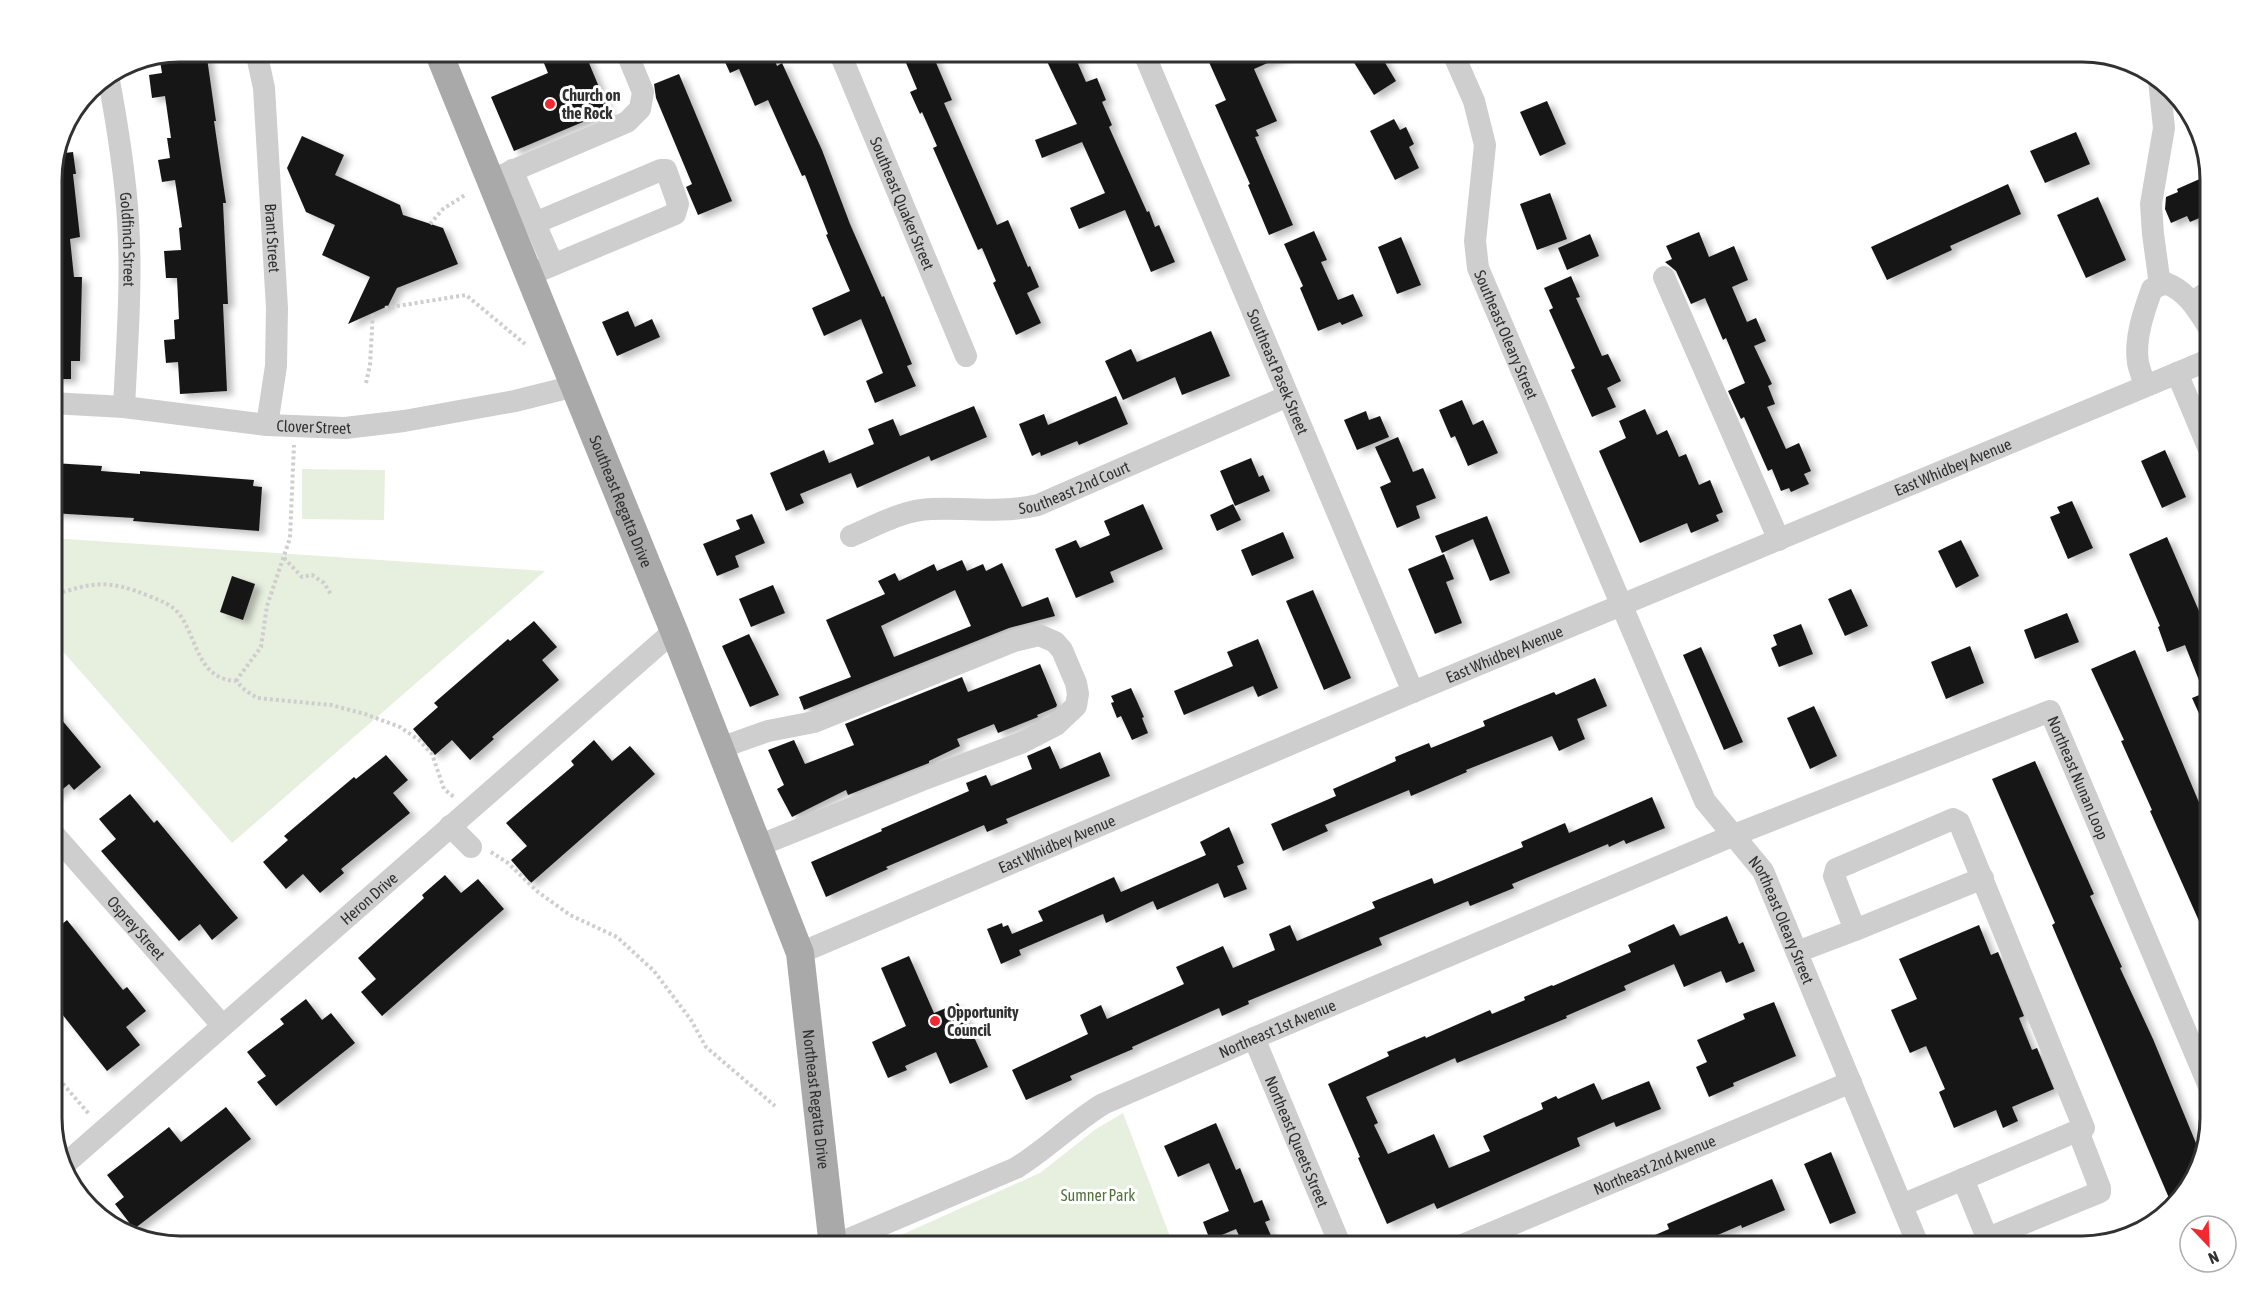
<svg xmlns="http://www.w3.org/2000/svg" width="2262" height="1298" font-family="'Asap Condensed',sans-serif">
	<style>
		.green { fill: #e7efdf }
		.building { fill: #181818; fill-rule: evenodd; filter: url(#shadow) }
		.lines { fill: none; stroke-linecap: round; stroke-linejoin: round }
		.path { stroke: #cecece; stroke-width: 4; stroke-dasharray: 3 3; stroke-linecap: butt }
		.minor { stroke: #cecece; stroke-width: 22 }
		.major { stroke: #a9a9a9; stroke-width: 28 }
		.poi-dot { fill: #f32930; stroke: #fff; stroke-width: 2 }
		.labels { text-anchor: middle; stroke-width: 6; stroke-linejoin: round; paint-order: stroke }
		.poi-label { font-size: 16px; font-weight: bold; fill: #313131; stroke: #fff; text-anchor: start }
		.street-label { font-size: 16px; fill: #313131; stroke: #fff }
		.park-label { font-size: 16px; fill: #52723a; stroke: #fff }
		.rim { fill: none; stroke: #313131; stroke-width: 3 }
	</style>
	<defs>
		<filter id="shadow"><feDropShadow dx="6" dy="4" stdDeviation="3" flood-color="#0004"/></filter>
	</defs>
	<rect width="100%" height="100%" fill="#fff"/>
	<path class="green" d="M 302,469 L 385,470 L 384,520 L 302,519 Z
		M 51,538 L 545,571 L 232,843 L 51,638 Z
		M 1123,1113 L 1174,1247 L 874,1247 L 1040,1173 L 1096,1129 Z"/>
	<path class="building" d="M 179,51 L 206,51 L 216,121 L 214,121 L 226,203 L 223,203 L 228,304 L 223,304 L 227,391 L 180,394 L 178,362 L 166,363 L 164,340 L 175,339 L 174,320 L 179,319 L 177,278 L 166,278 L 164,251 L 181,250 L 179,228 L 182,227 L 175,180 L 162,182 L 158,160 L 170,158 L 167,138 L 171,138 L 165,96 L 152,98 L 149,75 L 162,73 L 159,55 Z
		M 539,51 L 584,51 L 609,111 L 514,151 L 491,97 L 548,73 Z
		M 720,51 L 778,51 L 772,54 L 777,66 L 782,63 L 822,150 L 850,224 L 882,297 L 884,296 L 912,364 L 907,366 L 916,386 L 875,403 L 866,381 L 883,373 L 861,319 L 824,336 L 812,308 L 850,291 L 826,235 L 828,234 L 805,175 L 802,176 L 768,100 L 755,106 L 739,69 L 730,73 Z
		M 901,51 L 931,51 L 952,100 L 944,103 L 997,225 L 1008,220 L 1028,267 L 1030,266 L 1039,287 L 1027,293 L 1041,323 L 1016,335 L 993,283 L 996,281 L 982,248 L 978,250 L 933,148 L 937,146 L 922,112 L 920,114 L 910,92 L 917,89 Z
		M 1042,51 L 1095,51 L 1076,59 L 1086,82 L 1097,78 L 1106,100 L 1102,102 L 1112,125 L 1109,127 L 1147,212 L 1149,211 L 1155,227 L 1159,225 L 1175,262 L 1151,272 L 1125,210 L 1079,229 L 1070,208 L 1105,193 L 1082,142 L 1042,158 L 1035,140 L 1077,124 Z
		M 1204,51 L 1295,51 L 1254,69 L 1277,121 L 1256,130 L 1259,136 L 1255,137 L 1293,225 L 1269,235 L 1248,185 L 1250,184 L 1215,105 L 1226,100 Z
		M 1347,51 L 1378,51 L 1396,81 L 1374,95 Z
		M 679,74 L 732,201 L 698,215 L 686,187 L 692,184 L 656,98 L 654,84 Z
		M 1547,101 L 1566,144 L 1540,156 L 1520,112 Z
		M 1394,119 L 1400,130 L 1406,127 L 1414,144 L 1409,147 L 1419,168 L 1395,180 L 1370,131 Z
		M 2076,132 L 2090,164 L 2045,183 L 2030,151 Z
		M 302,136 L 344,155 L 335,175 L 400,205 L 403,215 L 443,228 L 458,264 L 397,288 L 388,306 L 348,324 L 370,277 L 322,255 L 335,225 L 306,212 L 287,168 Z
		M 73,152 L 76,174 L 73,174 L 80,237 L 70,239 L 74,277 L 82,277 L 80,361 L 71,361 L 71,379 L 51,379 L 51,171 L 56,154 Z
		M 2211,174 L 2211,213 L 2190,222 L 2187,216 L 2171,223 L 2165,209 L 2166,197 L 2178,192 L 2177,189 Z
		M 2008,184 L 2021,214 L 1950,246 L 1952,250 L 1887,280 L 1871,247 Z
		M 1550,193 L 1567,239 L 1537,250 L 1520,204 Z
		M 2098,197 L 2126,260 L 2086,278 L 2057,215 Z
		M 1314,231 L 1327,260 L 1321,262 L 1338,300 L 1353,294 L 1363,316 L 1342,325 L 1340,322 L 1318,331 L 1300,288 L 1303,286 L 1284,244 Z
		M 1699,232 L 1709,257 L 1734,246 L 1748,280 L 1732,287 L 1747,322 L 1756,318 L 1766,341 L 1754,346 L 1772,384 L 1768,386 L 1775,404 L 1767,407 L 1786,449 L 1799,443 L 1811,471 L 1804,474 L 1809,484 L 1791,492 L 1789,488 L 1781,491 L 1772,469 L 1768,471 L 1744,417 L 1741,419 L 1728,391 L 1745,383 L 1726,338 L 1723,340 L 1705,298 L 1691,304 L 1676,271 L 1665,262 L 1672,259 L 1666,246 Z
		M 1590,234 L 1599,256 L 1567,270 L 1558,248 Z
		M 1401,237 L 1421,285 L 1397,294 L 1378,247 Z
		M 1571,276 L 1580,297 L 1576,298 L 1602,356 L 1608,354 L 1621,381 L 1607,388 L 1616,407 L 1592,417 L 1571,370 L 1575,368 L 1549,310 L 1553,308 L 1544,288 Z
		M 628,311 L 635,327 L 652,319 L 660,337 L 617,356 L 602,322 Z
		M 1211,331 L 1230,376 L 1182,395 L 1175,377 L 1123,400 L 1105,361 L 1131,349 L 1137,362 Z
		M 1116,396 L 1128,424 L 1079,445 L 1077,441 L 1041,456 L 1040,452 L 1032,456 L 1019,424 L 1044,414 L 1048,425 Z
		M 1462,400 L 1473,425 L 1483,420 L 1498,453 L 1468,466 L 1455,436 L 1451,438 L 1439,410 Z
		M 974,406 L 987,437 L 931,461 L 929,456 L 857,488 L 851,473 L 800,494 L 804,503 L 786,511 L 770,473 L 824,450 L 829,463 L 874,444 L 868,429 L 893,419 L 900,436 Z
		M 1645,409 L 1657,435 L 1667,430 L 1679,457 L 1686,454 L 1699,485 L 1710,480 L 1723,512 L 1716,515 L 1719,521 L 1691,533 L 1687,523 L 1640,543 L 1599,451 L 1626,438 L 1619,421 Z
		M 1366,411 L 1369,420 L 1380,416 L 1389,437 L 1357,450 L 1344,420 Z
		M 1398,437 L 1413,472 L 1423,468 L 1436,498 L 1416,506 L 1420,518 L 1397,528 L 1380,487 L 1391,482 L 1375,447 Z
		M 2165,450 L 2186,497 L 2162,508 L 2141,461 Z
		M 1251,458 L 1259,477 L 1263,475 L 1270,491 L 1235,506 L 1220,471 Z
		M 53,463 L 102,466 L 101,471 L 140,474 L 140,471 L 254,480 L 253,486 L 262,487 L 259,531 L 133,521 L 134,518 L 51,513 L 51,467 L 53,467 Z
		M 2072,501 L 2093,548 L 2068,559 L 2050,517 L 2060,513 L 2057,507 Z
		M 1143,504 L 1163,549 L 1110,572 L 1114,582 L 1076,598 L 1055,549 L 1076,540 L 1080,548 L 1110,535 L 1104,521 Z
		M 1233,504 L 1241,520 L 1217,531 L 1210,515 Z
		M 752,514 L 765,543 L 735,556 L 739,567 L 717,576 L 703,544 L 740,529 L 736,520 Z
		M 1487,516 L 1510,573 L 1490,581 L 1473,539 L 1442,553 L 1435,536 Z
		M 1283,532 L 1294,558 L 1252,576 L 1241,550 Z
		M 2167,537 L 2199,611 L 2201,610 L 2211,633 L 2211,740 L 2192,698 L 2204,693 L 2185,645 L 2167,652 L 2158,627 L 2160,626 L 2129,554 Z
		M 1961,540 L 1979,576 L 1956,588 L 1938,551 Z
		M 1444,554 L 1454,579 L 1446,582 L 1462,623 L 1435,634 L 1408,569 Z
		M 962,560 L 967,571 L 983,564 L 986,571 L 1002,563 L 1022,607 L 1048,597 L 1055,616 L 1009,628 L 804,710 L 799,697 L 851,677 L 826,620 L 885,594 L 878,581 L 895,573 L 899,581 L 934,564 L 937,571 ZM 955,590 L 971,626 L 894,657 L 881,626 Z
		M 232,576 L 255,584 L 243,620 L 220,612 Z
		M 773,585 L 785,613 L 751,627 L 739,599 Z
		M 1851,589 L 1868,626 L 1845,636 L 1828,599 Z
		M 1313,590 L 1351,678 L 1324,690 L 1286,601 Z
		M 2067,613 L 2079,642 L 2035,659 L 2024,630 Z
		M 534,621 L 557,647 L 542,660 L 559,680 L 492,737 L 494,739 L 470,760 L 452,740 L 435,755 L 413,729 L 438,707 L 434,703 L 508,639 L 510,641 Z
		M 1801,624 L 1813,654 L 1779,667 L 1771,648 L 1777,645 L 1773,635 Z
		M 749,634 L 779,695 L 750,707 L 722,646 Z
		M 1258,639 L 1278,688 L 1258,697 L 1253,686 L 1184,715 L 1174,691 L 1233,666 L 1227,652 Z
		M 1970,646 L 1984,683 L 1946,699 L 1931,662 Z
		M 1701,647 L 1743,742 L 1724,750 L 1683,655 Z
		M 2135,650 L 2211,831 L 2211,948 L 2150,811 L 2152,810 L 2121,741 L 2124,740 L 2091,669 Z
		M 1040,664 L 1057,705 L 1056,707 L 1037,715 L 1038,717 L 998,733 L 994,724 L 957,739 L 960,746 L 929,761 L 929,763 L 848,795 L 846,790 L 792,817 L 777,789 L 784,785 L 768,750 L 794,740 L 805,764 L 854,745 L 845,724 L 962,677 L 968,692 Z
		M 1595,678 L 1607,706 L 1577,719 L 1585,739 L 1559,751 L 1552,736 L 1466,770 L 1467,772 L 1411,796 L 1409,790 L 1325,825 L 1328,831 L 1283,851 L 1271,824 L 1336,796 L 1333,789 L 1396,761 L 1395,757 L 1429,743 L 1431,748 L 1485,726 L 1483,721 L 1554,692 L 1556,695 Z
		M 1131,688 L 1144,717 L 1142,718 L 1148,733 L 1132,740 L 1121,716 L 1117,718 L 1111,703 L 1114,702 L 1111,696 Z
		M 1814,706 L 1837,756 L 1810,769 L 1787,718 Z
		M 51,707 L 101,767 L 74,790 L 69,784 L 51,799 Z
		M 594,740 L 612,761 L 630,746 L 655,774 L 531,883 L 511,860 L 527,846 L 506,823 L 574,765 L 571,761 Z
		M 1050,746 L 1060,769 L 1100,752 L 1110,776 L 1006,819 L 1008,823 L 987,832 L 984,825 L 886,867 L 888,869 L 826,897 L 811,862 L 882,831 L 881,829 L 969,791 L 966,783 L 986,775 L 991,786 L 1032,769 L 1027,756 Z
		M 386,755 L 408,780 L 393,793 L 410,813 L 341,869 L 344,873 L 320,893 L 303,874 L 286,889 L 263,862 L 288,840 L 284,836 L 354,777 L 356,779 Z
		M 2035,761 L 2094,894 L 2090,896 L 2122,967 L 2120,968 L 2153,1039 L 2198,1148 L 2194,1149 L 2196,1155 L 2193,1156 L 2198,1167 L 2194,1183 L 2172,1205 L 2052,925 L 2055,923 L 1992,779 Z
		M 130,794 L 154,823 L 157,820 L 238,918 L 212,940 L 200,924 L 179,941 L 101,851 L 116,839 L 99,819 Z
		M 1652,797 L 1665,828 L 1626,844 L 1624,840 L 1609,847 L 1608,844 L 1512,884 L 1514,888 L 1470,906 L 1468,901 L 1379,938 L 1382,945 L 1248,1001 L 1249,1004 L 1222,1016 L 1219,1008 L 1132,1047 L 1133,1049 L 1070,1076 L 1072,1080 L 1026,1100 L 1012,1070 L 1088,1034 L 1080,1015 L 1101,1005 L 1107,1019 L 1184,984 L 1176,967 L 1223,946 L 1233,968 L 1275,950 L 1269,934 L 1290,925 L 1297,941 L 1375,908 L 1372,902 L 1432,878 L 1434,884 L 1523,847 L 1521,842 L 1565,823 L 1569,833 Z
		M 1229,827 L 1244,863 L 1237,866 L 1247,889 L 1224,898 L 1218,883 L 1157,910 L 1153,901 L 1106,923 L 1103,914 L 1019,950 L 1021,955 L 1001,964 L 987,929 L 1002,923 L 1003,927 L 1008,925 L 1012,934 L 1043,921 L 1038,911 L 1114,877 L 1121,892 L 1206,855 L 1200,842 Z
		M 445,875 L 461,893 L 478,879 L 504,909 L 382,1016 L 361,992 L 376,979 L 358,958 L 424,898 L 422,895 Z
		M 1727,916 L 1739,944 L 1743,942 L 1755,971 L 1726,983 L 1721,971 L 1684,987 L 1674,964 L 1624,986 L 1626,990 L 1566,1016 L 1567,1018 L 1457,1063 L 1455,1058 L 1366,1097 L 1378,1123 L 1374,1125 L 1388,1154 L 1434,1134 L 1449,1168 L 1490,1151 L 1483,1136 L 1543,1109 L 1541,1103 L 1556,1096 L 1558,1099 L 1594,1083 L 1602,1100 L 1649,1081 L 1661,1109 L 1616,1127 L 1614,1122 L 1577,1138 L 1580,1146 L 1437,1209 L 1434,1203 L 1387,1224 L 1358,1158 L 1360,1157 L 1328,1084 L 1389,1056 L 1387,1052 L 1425,1036 L 1426,1038 L 1490,1010 L 1492,1014 L 1525,1000 L 1524,997 L 1552,985 L 1553,986 L 1631,952 L 1628,945 L 1674,924 L 1680,936 Z
		M 67,920 L 123,990 L 127,987 L 146,1011 L 126,1027 L 140,1045 L 107,1071 L 51,1000 L 51,933 Z
		M 1979,925 L 1991,955 L 1998,952 L 2024,1016 L 2019,1018 L 2032,1050 L 2037,1048 L 2054,1089 L 2012,1107 L 2018,1121 L 2003,1128 L 1996,1110 L 1954,1128 L 1939,1092 L 1945,1089 L 1926,1046 L 1910,1053 L 1891,1010 L 1917,999 L 1899,959 Z
		M 909,956 L 934,1013 L 958,1003 L 988,1067 L 950,1084 L 936,1052 L 905,1066 L 907,1070 L 888,1078 L 872,1042 L 906,1026 L 881,968 Z
		M 306,999 L 322,1020 L 331,1013 L 355,1043 L 276,1106 L 257,1082 L 266,1076 L 247,1052 L 284,1024 L 280,1019 Z
		M 1774,1002 L 1796,1056 L 1733,1083 L 1734,1086 L 1709,1097 L 1696,1067 L 1707,1062 L 1697,1040 L 1745,1019 L 1743,1014 Z
		M 226,1107 L 251,1139 L 134,1229 L 115,1204 L 124,1197 L 107,1175 L 169,1127 L 181,1142 Z
		M 1216,1123 L 1236,1170 L 1240,1168 L 1254,1203 L 1262,1200 L 1270,1220 L 1265,1222 L 1276,1247 L 1244,1247 L 1236,1229 L 1210,1240 L 1203,1222 L 1229,1211 L 1209,1163 L 1178,1177 L 1164,1146 Z
		M 1831,1152 L 1856,1213 L 1830,1224 L 1804,1164 Z
		M 1772,1179 L 1785,1210 L 1742,1228 L 1741,1225 L 1706,1240 L 1709,1247 L 1627,1247 L 1669,1229 L 1667,1224 Z"/>
	<g class="lines">
		<path class="path" d="M 430,224 L 443,209 L 465,195
			M 385,308 L 466,295 L 525,344
			M 366,383 L 370,365 L 373,312
			M 284,558 L 302,577 L 312,575 L 324,583 L 332,596
			M 51,596 C 93,582 108,579 149,596 C 161,601 173,605 180,615 C 198,641 198,679 236,681 L 245,690 L 257,698 L 331,705 L 365,714 L 400,727 L 419,740 L 432,754 L 444,789 L 454,797
			M 236,681 L 261,647 L 267,606 L 290,538 L 294,445
			M 491,852 L 508,863 L 538,892 L 570,915 L 617,937 L 654,971 L 691,1020 L 706,1047 L 775,1106
			M 51,889 L 63,877
			M 51,1070 L 89,1114"/>
		<g class="minor">
			<path id="s1" d="M 256,51 L 264,88 L 277,308 L 276,366 L 267,425"/>
			<path id="s2" d="M 839,51 L 966,356"/>
			<path id="s3" d="M 1143,51 L 1413,692"/>
			<path id="s4" d="M 1452,51 L 1474,101 L 1485,145 L 1475,241 L 1478,268 L 1705,801 L 1763,871 L 1919,1247"/>
			<path id="s5" d="M 108,75 C 117,123 125,171 128,220 C 132,282 127,345 124,407"/>
			<path d="M 2159,80 L 2164,128 L 2151,204 L 2153,234 L 2160,285"/>
			<path d="M 512,170 L 553,265"/>
			<path d="M 491,180 L 627,122 L 640,109 L 643,92 L 626,51"/>
			<path d="M 529,275 L 675,214 L 678,204 L 666,170 L 661,170 L 535,223"/>
			<path d="M 1664,277 L 1779,540"/>
			<path d="M 2192,302 L 2211,290"/>
			<path d="M 2177,373 L 2211,454"/>
			<path d="M 2145,386 C 2143,379 2140,371 2138,363 C 2134,339 2144,311 2152,289 L 2165,283 C 2188,291 2198,311 2211,331"/>
			<path id="s6" d="M 51,403 L 124,407 L 267,425 L 345,428 L 404,421 L 515,401 L 575,386"/>
			<path id="s7" d="M 851,536 C 877,525 903,510 931,509 C 969,507 999,514 1038,505 L 1288,396"/>
			<path d="M 720,748 L 768,731 L 814,722 L 1014,641 L 1039,635 L 1055,642 L 1062,650 L 1076,683 L 1078,694 L 1076,706 L 1056,725 L 1021,743 L 922,780 L 758,846"/>
			<path d="M 450,826 L 471,847"/>
			<path id="s8" d="M 51,831 L 222,1025"/>
			<path d="M 1797,952 L 1855,930"/>
			<path id="s9" d="M 800,953 L 1413,692 L 2211,359"/>
			<path id="s10" d="M 1254,1038 L 1341,1247"/>
			<path id="s11" d="M 64,1165 L 674,631"/>
			<path d="M 1963,1179 L 1986,1235 L 1993,1236 L 2100,1192 L 2100,1188 L 2078,1131"/>
			<path d="M 1902,1205 L 2084,1128 L 1959,822 L 1953,819 L 1836,869 L 1834,876 L 1855,930 L 1983,878"/>
			<path id="s12" d="M 830,1247 L 1016,1168 C 1047,1149 1072,1123 1103,1104 L 1254,1038 L 1734,835 L 2050,711 L 2211,1091"/>
			<path id="s13" d="M 1458,1247 L 1851,1082"/>
		</g>
		<path class="major" id="s14" d="M 438,51 L 674,631 L 800,953 L 833,1247"/>
	</g>
	<g class="poi-dot">
		<circle cx="550" cy="104" r="6"/>
		<circle cx="935" cy="1021" r="6"/>
	</g>
	<g class="labels">
		<g class="poi-label">
			<text x="562" y="101">Church on<tspan x="562" dy="18">the Rock</tspan></text>
			<text x="947" y="1018">Opportunity<tspan x="947" dy="18">Council</tspan></text>
		</g>
		<g class="street-label">
			<text dy="6" stroke="none"><textPath href="#s2" startOffset="165">Southeast Quaker Street</textPath></text>
			<text dy="6" stroke="none"><textPath href="#s1" startOffset="188">Brant Street</textPath></text>
			<text dy="6" stroke="none"><textPath href="#s5" startOffset="166">Goldfinch Street</textPath></text>
			<text dy="6" stroke="none"><textPath href="#s4" startOffset="296">Southeast Oleary Street</textPath></text>
			<text dy="6" stroke="none"><textPath href="#s3" startOffset="348">Southeast Pasek Street</textPath></text>
			<text dy="6" stroke="none"><textPath href="#s6" startOffset="264">Clover Street</textPath></text>
			<text dy="6" stroke="none"><textPath href="#s9" startOffset="1251">East Whidbey Avenue</textPath></text>
			<text dy="6" stroke="none"><textPath href="#s7" startOffset="232">Southeast 2nd Court</textPath></text>
			<text dy="6" stroke="none"><textPath href="#s14" startOffset="486">Southeast Regatta Drive</textPath></text>
			<text dy="6" stroke="none"><textPath href="#s9" startOffset="765">East Whidbey Avenue</textPath></text>
			<text dy="6" stroke="none"><textPath href="#s12" startOffset="1408">Northeast Nunan Loop</textPath></text>
			<text dy="6" stroke="none"><textPath href="#s9" startOffset="279">East Whidbey Avenue</textPath></text>
			<text dy="6" stroke="none"><textPath href="#s11" startOffset="405">Heron Drive</textPath></text>
			<text dy="6" stroke="none"><textPath href="#s4" startOffset="946">Northeast Oleary Street</textPath></text>
			<text dy="6" stroke="none"><textPath href="#s8" startOffset="129">Osprey Street</textPath></text>
			<text dy="6" stroke="none"><textPath href="#s12" startOffset="500">Northeast 1st Avenue</textPath></text>
			<text dy="6" stroke="none"><textPath href="#s14" startOffset="1119">Northeast Regatta Drive</textPath></text>
			<text dy="6" stroke="none"><textPath href="#s10" startOffset="112">Northeast Queets Street</textPath></text>
			<text dy="6" stroke="none"><textPath href="#s13" startOffset="213">Northeast 2nd Avenue</textPath></text>
		</g>
		<g class="park-label">
			<text x="1098" y="1201">Sumner Park</text>
		</g>
	</g>
	<path d="M0 0H2262V1298H0ZM180 62H2082A118 118 0 0 1 2200 180V1118A118 118 0 0 1 2082 1236H180A118 118 0 0 1 62 1118V180A118 118 0 0 1 180 62Z" fill="#fff" fill-rule="evenodd"/>
	<path class="rim" d="M180 62H2082A118 118 0 0 1 2200 180V1118A118 118 0 0 1 2082 1236H180A118 118 0 0 1 62 1118V180A118 118 0 0 1 180 62Z"/>
	<g transform="translate(2208 1244) rotate(157)"><circle r="28" fill="#ffffff" stroke="#adadad" stroke-width="1.5"/>
	<path d="M0-4.5L10 22L0 15L-10 22Z" fill="#f32930"/>
	<text y="-9" font-size="16" font-weight="bold" text-anchor="middle" fill="#313131">N</text>
	</g>
</svg>
